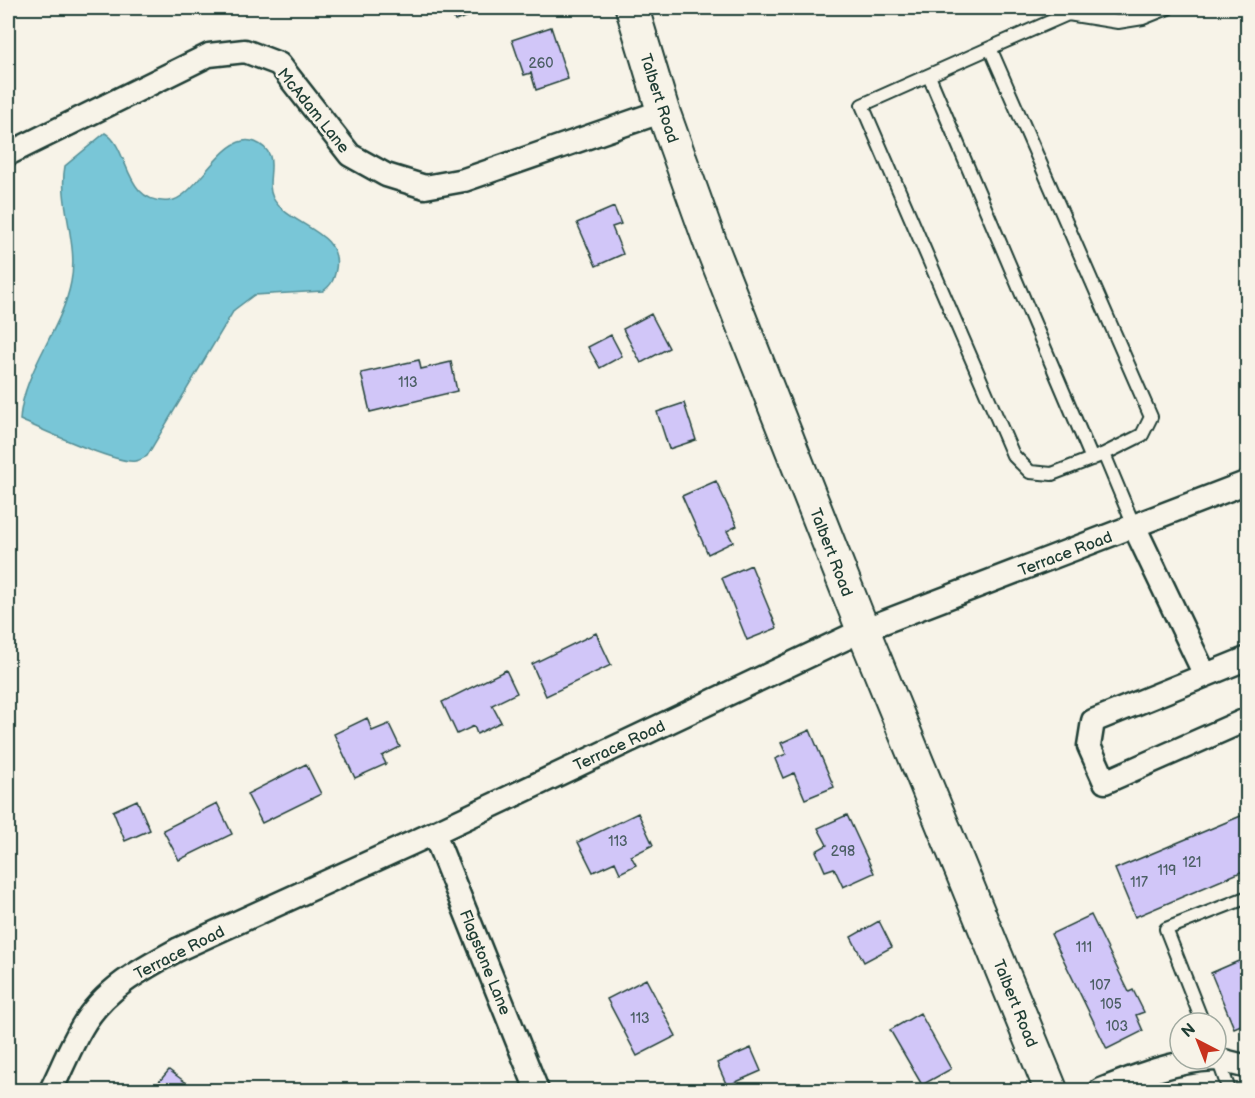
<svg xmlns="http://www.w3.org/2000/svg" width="1255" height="1098" font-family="'Balsamiq Sans',sans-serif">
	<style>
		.water { fill: #79c6d7; stroke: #558f96; stroke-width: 1.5 }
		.building { fill: #d1c6f8; stroke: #1f3d34; stroke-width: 1.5 }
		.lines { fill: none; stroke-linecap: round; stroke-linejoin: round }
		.lane-casing { stroke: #1f3d34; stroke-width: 16 }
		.street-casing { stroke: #1f3d34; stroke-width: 27 }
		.secondary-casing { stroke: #1f3d34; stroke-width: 36 }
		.lane { stroke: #f7f3e8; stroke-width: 12 }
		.street { stroke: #f7f3e8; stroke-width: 22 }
		.secondary { stroke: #f7f3e8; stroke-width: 32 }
		.labels { text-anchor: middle; stroke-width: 5; stroke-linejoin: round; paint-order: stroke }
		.number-label { font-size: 14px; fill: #4c5f65 }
		.street-label { font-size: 16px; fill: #1f3d34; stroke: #f7f3e8 }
	</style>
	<rect width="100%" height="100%" fill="#f7f3e8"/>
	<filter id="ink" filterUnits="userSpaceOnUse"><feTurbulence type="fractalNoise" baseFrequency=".0167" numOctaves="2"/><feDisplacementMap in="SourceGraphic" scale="12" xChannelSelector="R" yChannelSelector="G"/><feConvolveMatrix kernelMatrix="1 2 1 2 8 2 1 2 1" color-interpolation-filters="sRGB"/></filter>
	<g filter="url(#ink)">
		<path class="water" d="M 105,133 C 130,147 123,205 169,201 C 197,199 223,129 255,142 C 284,154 263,178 273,198 C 288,226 343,230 336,269 C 334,279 332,285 323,291 L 254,295 L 234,310 L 147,456 C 143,458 139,461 135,461 C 116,464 41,429 20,420 C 23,370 62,330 71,282 C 79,243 58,203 65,166 Z"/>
		<path class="building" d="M 450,8 L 481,8 L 482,11 L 455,21 Z
			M 551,27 L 568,79 L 536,90 L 531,73 L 524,75 L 512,40 Z
			M 614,207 L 621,224 L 612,227 L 623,254 L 596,266 L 577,223 Z
			M 651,314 L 669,348 L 641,363 L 623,329 Z
			M 611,335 L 622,356 L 600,368 L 588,347 Z
			M 419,360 L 421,369 L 451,362 L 457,391 L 370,412 L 361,373 Z
			M 684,403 L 696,440 L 669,449 L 657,412 Z
			M 716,481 L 737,526 L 727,531 L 733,542 L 708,554 L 682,496 Z
			M 751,565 L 777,628 L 747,640 L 722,578 Z
			M 596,633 L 611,665 L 546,696 L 532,664 Z
			M 506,670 L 517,693 L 492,705 L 501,722 L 477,734 L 474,726 L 457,734 L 442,702 Z
			M 367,718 L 372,731 L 389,724 L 400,747 L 382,756 L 386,764 L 355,778 L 334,734 Z
			M 810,730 L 834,787 L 805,799 L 794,773 L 783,778 L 775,759 L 786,754 L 781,743 Z
			M 306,764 L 321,794 L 262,823 L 247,794 Z
			M 137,800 L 150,830 L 125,841 L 113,811 Z
			M 217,803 L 232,834 L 179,860 L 163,830 Z
			M 638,813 L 653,845 L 631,856 L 636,865 L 620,873 L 615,862 L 593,872 L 578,842 Z
			M 1248,813 L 1248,869 L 1135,917 L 1115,869 Z
			M 847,815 L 874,873 L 843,887 L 834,868 L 825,871 L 816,851 L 827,845 L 818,828 Z
			M 1091,915 L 1129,992 L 1133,990 L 1144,1012 L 1136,1015 L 1143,1031 L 1107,1049 L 1051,934 Z
			M 879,921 L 892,947 L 864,962 L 851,937 Z
			M 1248,957 L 1248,1022 L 1234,1028 L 1211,973 Z
			M 646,979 L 676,1036 L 637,1056 L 607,999 Z
			M 920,1013 L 951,1069 L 922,1085 L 890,1030 Z
			M 751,1048 L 761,1071 L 727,1086 L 717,1063 Z
			M 169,1070 L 196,1090 L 152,1090 Z"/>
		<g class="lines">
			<g class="lane-casing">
				<path id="lane" d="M 990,48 L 1068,14 L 1118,22 L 1143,18 L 1168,8
					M 929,76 L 1092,459
					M 1104,454 L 1142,435 L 1151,417 L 990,48 L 862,105 L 1013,455 L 1030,472 L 1052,474 L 1104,454 L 1134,526
					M 1203,1023 L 1166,929 L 1248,897
					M 1218,1059 L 1229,1090"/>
			</g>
			<g class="street-casing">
				<path id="street" d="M 8,154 L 209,55 L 245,51 L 279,64 L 350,155 L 386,175 L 425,187 L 464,180 L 663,111
					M 1134,526 L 1205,675
					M 1248,658 L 1093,721 L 1089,746 L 1105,782 L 1248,719
					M 434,833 L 537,1090
					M 1216,1059 L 1248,1067
					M 51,1090 C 61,1070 70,1047 82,1027 C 104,989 142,969 179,949 L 434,833 L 863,630 L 1248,482
					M 1101,1090 C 1136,1076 1175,1061 1214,1059"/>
			</g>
			<g class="secondary-casing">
				<path id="secondary" d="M 632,8 L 663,111 L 711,245 L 863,630 L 1051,1090"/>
			</g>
			<use href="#lane" class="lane"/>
			<use href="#street" class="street"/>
			<use href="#secondary" class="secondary"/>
		</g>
	</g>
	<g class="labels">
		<g class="number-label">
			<text x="541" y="68">260</text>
			<text x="408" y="387">113</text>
			<text x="618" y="846">113</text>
			<text x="843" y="856">298</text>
			<text x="1192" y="867">121</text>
			<text x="1167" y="875">119</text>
			<text x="1139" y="887">117</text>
			<text x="1084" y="952">111</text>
			<text x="1100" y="990">107</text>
			<text x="1111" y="1009">105</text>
			<text x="640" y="1023">113</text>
			<text x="1117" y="1031">103</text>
		</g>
		<g class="street-label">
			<text transform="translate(660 98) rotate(72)" y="6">Talbert Road</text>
			<text transform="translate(314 110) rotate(51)" y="6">McAdam Lane</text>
			<text transform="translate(832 552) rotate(69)" y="6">Talbert Road</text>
			<text transform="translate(1065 553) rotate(-21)" y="6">Terrace Road</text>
			<text transform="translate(619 745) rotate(-25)" y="6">Terrace Road</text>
			<text transform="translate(179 952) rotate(-27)" y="6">Terrace Road</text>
			<text transform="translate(486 962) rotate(68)" y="6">Flagstone Lane</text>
			<text transform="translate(1016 1003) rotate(68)" y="6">Talbert Road</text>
		</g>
	</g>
	<rect width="1255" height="1098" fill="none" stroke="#f7f3e8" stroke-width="30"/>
	<rect x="15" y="15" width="1225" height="1068" fill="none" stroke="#1f3d34" stroke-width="2" filter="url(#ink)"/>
	<g transform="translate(1198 1041) rotate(318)"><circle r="28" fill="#f7f3e8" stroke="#a1aaa0" stroke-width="1.5"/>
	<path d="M0-4.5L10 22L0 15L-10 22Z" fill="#c8321e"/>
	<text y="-9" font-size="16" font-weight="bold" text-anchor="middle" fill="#1f3d34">N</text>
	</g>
</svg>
